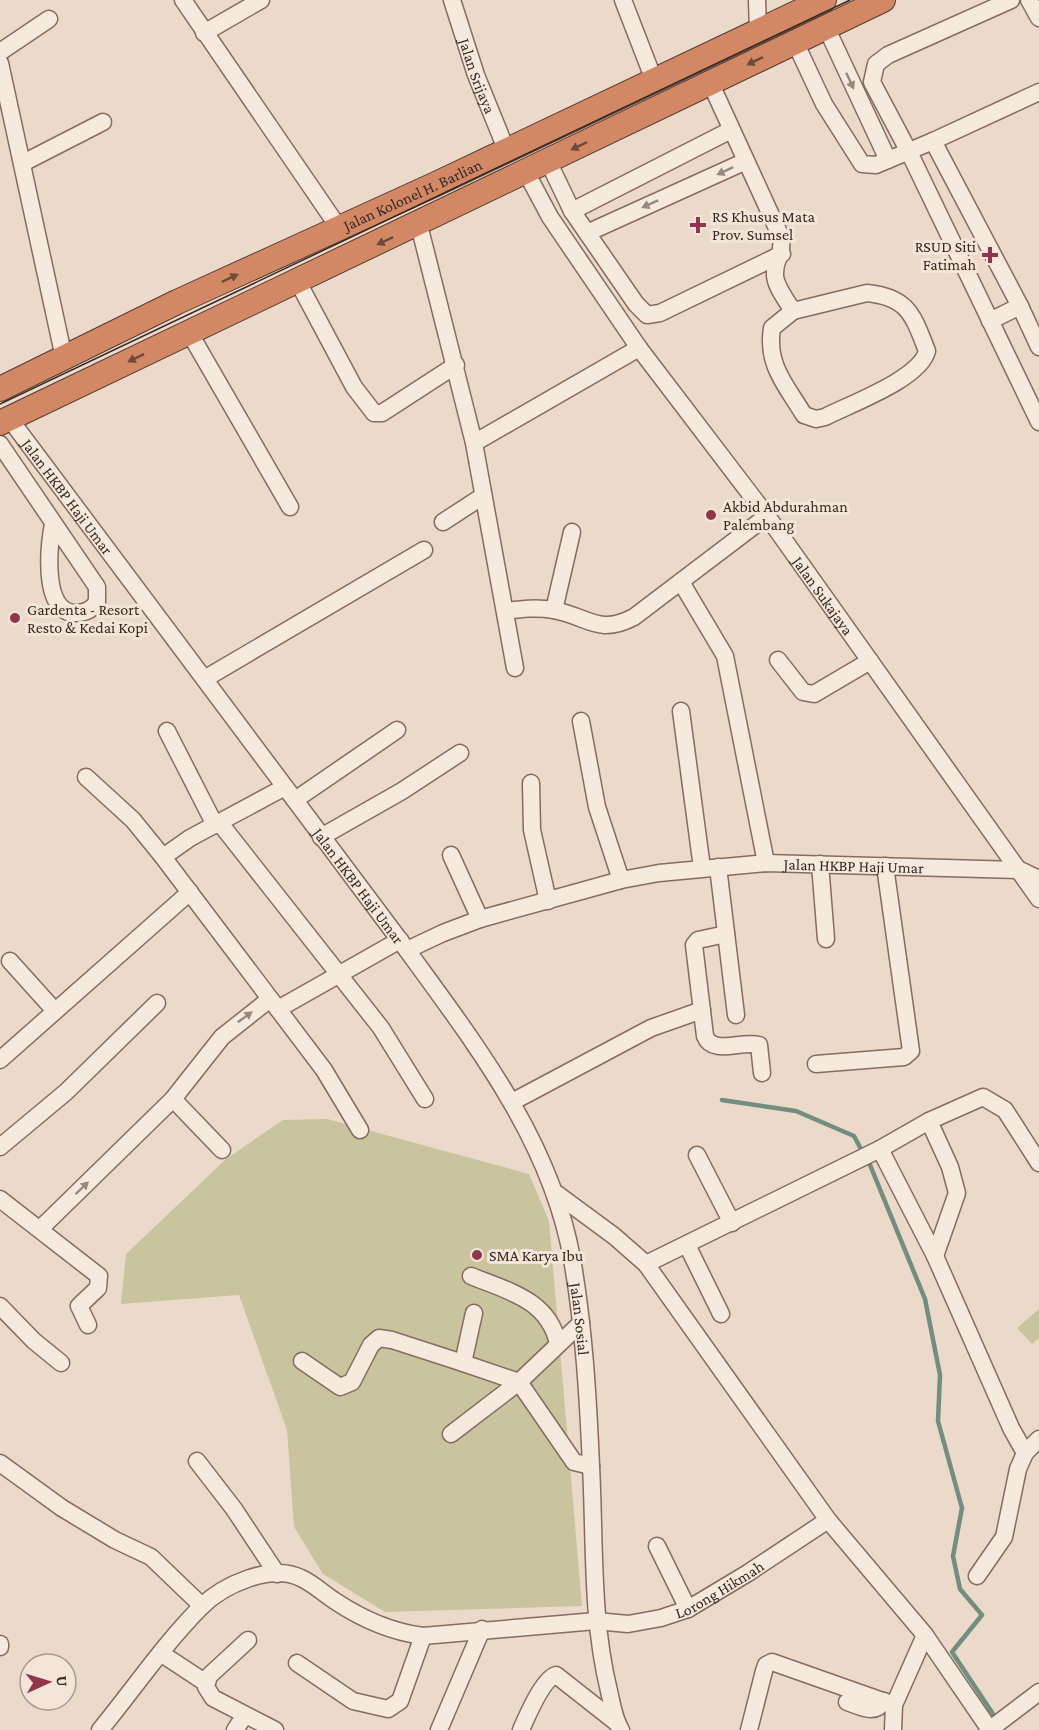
<svg xmlns="http://www.w3.org/2000/svg" width="1039" height="1730" font-family="'Crimson Pro',serif">
	<style>
		.green { fill: #c9c49e }
		.lines { fill: none; stroke-linecap: round; stroke-linejoin: round }
		.stream { stroke: #718e80; stroke-width: 4.5 }
		.minor-casing { stroke: #876b60; stroke-width: 19 }
		.highway-casing { stroke: #553b33; stroke-width: 26 }
		.minor { stroke: #f6e9dd; stroke-width: 16 }
		.highway { stroke: #d28864; stroke-width: 24 }
		.tram { stroke: #382822; stroke-width: 1.5 }
		.oneway { fill: #6e4a39 }
		.oneway2 { fill: #978880 }
		.poi-dot { fill: #90354b; stroke: #f3e6d9; stroke-width: 2 }
		.labels { text-anchor: middle; stroke-width: 6; stroke-linejoin: round; paint-order: stroke }
		.street-label { font-size: 16px; fill: #382822; stroke: #f3e6d9 }
		.poi-label { font-size: 16px; fill: #382822; stroke: #f3e6d9; text-anchor: start }
	</style>
	<rect width="100%" height="100%" fill="#ebdaca"/>
	<path class="green" d="M 327,1119 L 529,1174 L 549,1221 L 582,1606 L 385,1612 L 323,1574 L 294,1527 L 287,1430 L 239,1295 L 121,1304 L 126,1254 L 226,1159 L 283,1120 Z
		M 1039,1309 L 1039,1338 L 1032,1344 L 1017,1328 Z"/>
	<g class="lines">
		<path class="stream" d="M 722,1100 L 796,1111 L 854,1136 L 863,1153
			M 868,1160 L 925,1299 L 940,1375 L 938,1421 L 962,1508 L 953,1556 L 960,1589 L 982,1615 L 952,1652 L 997,1720"/>
		<g class="minor-casing">
			<g id="minor">
				<path d="M 183,0 L 339,228"/>
				<path id="s1" d="M 452,0 L 476,75 L 506,149"/>
				<path d="M 623,0 L 654,80"/>
				<path d="M 757,0 L 758,30"/>
				<path d="M 1011,0 L 888,55 L 876,64 L 872,82 L 909,152 L 1039,422"/>
				<path d="M 1029,0 L 1039,18"/>
				<path d="M 826,27 L 888,160"/>
				<path d="M 204,33 L 261,0"/>
				<path d="M 795,42 L 824,104 L 862,164 L 876,165 L 933,141 L 1020,306 L 1039,347"/>
				<path d="M 0,52 L 49,19"/>
				<path d="M 0,63 L 64,358"/>
				<path d="M 710,82 L 781,237 C 783,258 775,257 775,273 C 774,285 787,301 793,311"/>
				<path d="M 933,141 L 1039,92"/>
				<path d="M 548,161 L 572,211 L 636,304 L 647,315 L 660,313 L 782,254"/>
				<path d="M 23,163 L 103,122"/>
				<path id="s2" d="M 526,172 L 550,217 L 639,348 L 767,516 L 1039,899"/>
				<path d="M 572,211 L 731,130"/>
				<path d="M 419,225 L 474,443 L 515,668"/>
				<path d="M 587,233 L 746,161"/>
				<path d="M 298,282 L 354,387 L 374,413 L 382,413 L 456,365"/>
				<path d="M 867,293 C 908,297 913,315 927,351 C 920,379 850,404 825,417 L 816,419 L 804,415 C 786,385 766,365 772,328 L 793,311 Z"/>
				<path d="M 990,321 L 1020,306"/>
				<path d="M 189,332 L 290,507"/>
				<path id="s3" d="M 9,418 L 407,950 L 443,933 L 480,919 L 621,880 L 659,873 L 766,863 L 1020,870 L 1039,879"/>
				<path d="M 474,443 L 639,348"/>
				<path d="M 0,444 L 97,587 L 97,602 C 91,610 87,612 77,613 C 41,615 49,545 53,524"/>
				<path d="M 443,522 L 483,496"/>
				<path d="M 681,582 L 725,656 L 766,863"/>
				<path d="M 554,610 L 572,532"/>
				<path d="M 505,611 C 521,609 537,607 553,610 C 588,616 598,636 634,617 L 767,516"/>
				<path d="M 778,660 L 803,692 L 814,694 L 870,661"/>
				<path d="M 206,678 L 424,550"/>
				<path d="M 681,711 L 702,868"/>
				<path d="M 581,721 L 597,807 L 621,880"/>
				<path d="M 167,731 L 215,825"/>
				<path d="M 86,777 L 133,820 L 163,857 L 324,1070 L 360,1130"/>
				<path d="M 531,783 L 532,830 L 548,901"/>
				<path d="M 295,800 L 397,730"/>
				<path d="M 219,822 L 381,1028 L 425,1099"/>
				<path d="M 321,837 L 402,791 L 460,753"/>
				<path d="M 451,855 L 480,919"/>
				<path d="M 163,857 L 190,838 L 285,787"/>
				<path d="M 820,864 L 826,939"/>
				<path d="M 718,867 L 736,1015"/>
				<path d="M 726,934 L 698,940 L 694,945 L 705,1036 C 713,1056 742,1040 759,1045 L 762,1073"/>
				<path id="s4" d="M 407,950 C 476,1045 551,1141 572,1259 C 584,1327 588,1398 591,1466 C 595,1542 591,1618 609,1691 C 612,1704 614,1719 621,1730"/>
				<path d="M 10,961 L 55,1011"/>
				<path d="M 278,1009 L 400,940"/>
				<path d="M 0,1060 L 190,892"/>
				<path d="M 816,1064 L 904,1057 L 911,1051 L 885,866"/>
				<path d="M 173,1099 L 222,1150"/>
				<path d="M 512,1102 L 651,1028 L 702,1010"/>
				<path d="M 929,1121 L 950,1167 L 957,1193 L 935,1256"/>
				<path d="M 0,1147 L 66,1092 L 157,1003"/>
				<path d="M 880,1149 L 935,1256 L 1011,1428 L 1025,1453 L 1039,1439"/>
				<path d="M 697,1155 L 732,1223"/>
				<path d="M 557,1194 L 614,1236 L 646,1264 L 828,1520 L 925,1635 L 990,1730"/>
				<path d="M 0,1199 L 99,1276 L 98,1288 L 79,1306 L 88,1325"/>
				<path d="M 40,1229 L 173,1099 L 222,1037 L 270,999"/>
				<path d="M 687,1245 L 721,1314"/>
				<path d="M 646,1264 L 880,1149 L 929,1121 L 983,1097 L 1005,1110 L 1039,1163"/>
				<path d="M 471,1276 C 508,1291 549,1300 558,1344"/>
				<path d="M 0,1306 L 34,1341 L 61,1363"/>
				<path d="M 474,1313 L 463,1363 L 519,1382 L 574,1462 L 591,1466"/>
				<path d="M 302,1361 L 340,1387 L 352,1382 L 371,1345 L 379,1338 L 392,1340 L 463,1363"/>
				<path d="M 451,1434 L 519,1382 L 581,1323"/>
				<path d="M 197,1461 L 234,1509 L 277,1574"/>
				<path d="M 0,1463 L 62,1508 L 115,1540 L 151,1557 L 202,1606"/>
				<path d="M 657,1546 L 688,1609"/>
				<path d="M 977,1576 L 1004,1537 L 1018,1469 L 1025,1453"/>
				<path d="M 248,1640 L 209,1676 L 206,1687 L 213,1698 L 275,1730"/>
				<path d="M 0,1644 L 0,1647"/>
				<path d="M 162,1654 L 206,1683"/>
				<path d="M 297,1663 L 353,1701 L 388,1709 L 400,1701 L 423,1636"/>
				<path d="M 847,1702 C 860,1706 875,1716 884,1701"/>
				<path id="s5" d="M 100,1730 C 133,1690 164,1644 201,1607 C 223,1585 271,1563 301,1578 C 314,1584 324,1594 335,1601 C 362,1619 392,1632 423,1636 L 596,1621 L 628,1624 L 661,1618 L 688,1609 L 748,1573 L 828,1520"/>
				<path d="M 235,1730 L 245,1715"/>
				<path d="M 439,1730 L 482,1629"/>
				<path d="M 521,1730 C 527,1716 543,1679 556,1675 L 617,1723"/>
				<path d="M 749,1730 L 764,1671 L 766,1665 L 772,1662 L 894,1705"/>
				<path d="M 893,1730 L 894,1705 L 925,1635"/>
				<path d="M 989,1730 L 1039,1692"/>
			</g>
		</g>
		<g class="highway-casing">
			<g id="highway">
				<path id="s6" d="M 0,389 L 177,302 L 436,184 L 824,0"/>
				<path d="M 0,423 L 883,0"/>
			</g>
		</g>
		<use href="#minor" class="minor"/>
		<use href="#highway" class="highway"/>
		<path class="tram" d="M 0,404 L 850,0"/>
	</g>
	<defs><path id="oneway-solid" d="M-6-.8H1V-3.2L6.5 0L1 3.2V.8H-6Z" transform="scale(1.5)"/></defs>
	<g class="oneway">
		<use href="#oneway-solid" transform="translate(755 61) rotate(154)"/>
		<use href="#oneway-solid" transform="translate(579 146) rotate(154)"/>
		<use href="#oneway-solid" transform="translate(385 241) rotate(155)"/>
		<use href="#oneway-solid" transform="translate(230 278) rotate(-25)"/>
		<use href="#oneway-solid" transform="translate(136 358) rotate(154)"/>
	</g>
	<g class="oneway2">
		<use href="#oneway-solid" transform="translate(850 81) rotate(65)"/>
		<use href="#oneway-solid" transform="translate(725 171) rotate(155)"/>
		<use href="#oneway-solid" transform="translate(650 204) rotate(156)"/>
		<use href="#oneway-solid" transform="translate(245 1017) rotate(-36)"/>
		<use href="#oneway-solid" transform="translate(82 1188) rotate(-44)"/>
	</g>
	<g class="poi-dot">
		<path d="M695 216h6v6h6v6h-6v6h-6v-6h-6v-6h6z"/>
		<path d="M987 246h6v6h6v6h-6v6h-6v-6h-6v-6h6z"/>
		<circle cx="711" cy="515" r="6"/>
		<circle cx="15" cy="618" r="6"/>
		<circle cx="477" cy="1255" r="6"/>
	</g>
	<g class="labels">
		<g class="street-label">
			<text dy="6" stroke="none"><textPath href="#s1" startOffset="80">Jalan Srijaya</textPath></text>
			<text dy="6" stroke="none"><textPath href="#s6" startOffset="456">Jalan Kolonel H. Barlian</textPath></text>
			<text dy="6" stroke="none"><textPath href="#s3" startOffset="98">Jalan HKBP Haji Umar</textPath></text>
			<text dy="6" stroke="none"><textPath href="#s2" startOffset="518">Jalan Sukajaya</textPath></text>
			<text dy="6" stroke="none"><textPath href="#s3" startOffset="1124">Jalan HKBP Haji Umar</textPath></text>
			<text dy="6" stroke="none"><textPath href="#s3" startOffset="584">Jalan HKBP Haji Umar</textPath></text>
			<text dy="6" stroke="none"><textPath href="#s4" startOffset="414">Jalan Sosial</textPath></text>
			<text dy="6" stroke="none"><textPath href="#s5" startOffset="710">Lorong Hikmah</textPath></text>
		</g>
		<g class="poi-label">
			<text x="712" y="222">RS Khusus Mata<tspan x="712" dy="18">Prov. Sumsel</tspan></text>
			<text x="976" y="252" text-anchor="end">RSUD Siti<tspan x="976" dy="18">Fatimah</tspan></text>
			<text x="723" y="512">Akbid Abdurahman<tspan x="723" dy="18">Palembang</tspan></text>
			<text x="27" y="615">Gardenta - Resort<tspan x="27" dy="18">Resto &amp; Kedai Kopi</tspan></text>
			<text x="489" y="1261">SMA Karya Ibu</text>
		</g>
	</g>
	<g transform="translate(48 1682) rotate(86)"><circle r="28" fill="#f3e6d9" stroke="#a89a90" stroke-width="1.5"/>
	<path d="M0-4.5L10 22L0 15L-10 22Z" fill="#90354b"/>
	<text y="-9" font-size="16" font-weight="bold" text-anchor="middle" fill="#382822">U</text>
	</g>
</svg>
